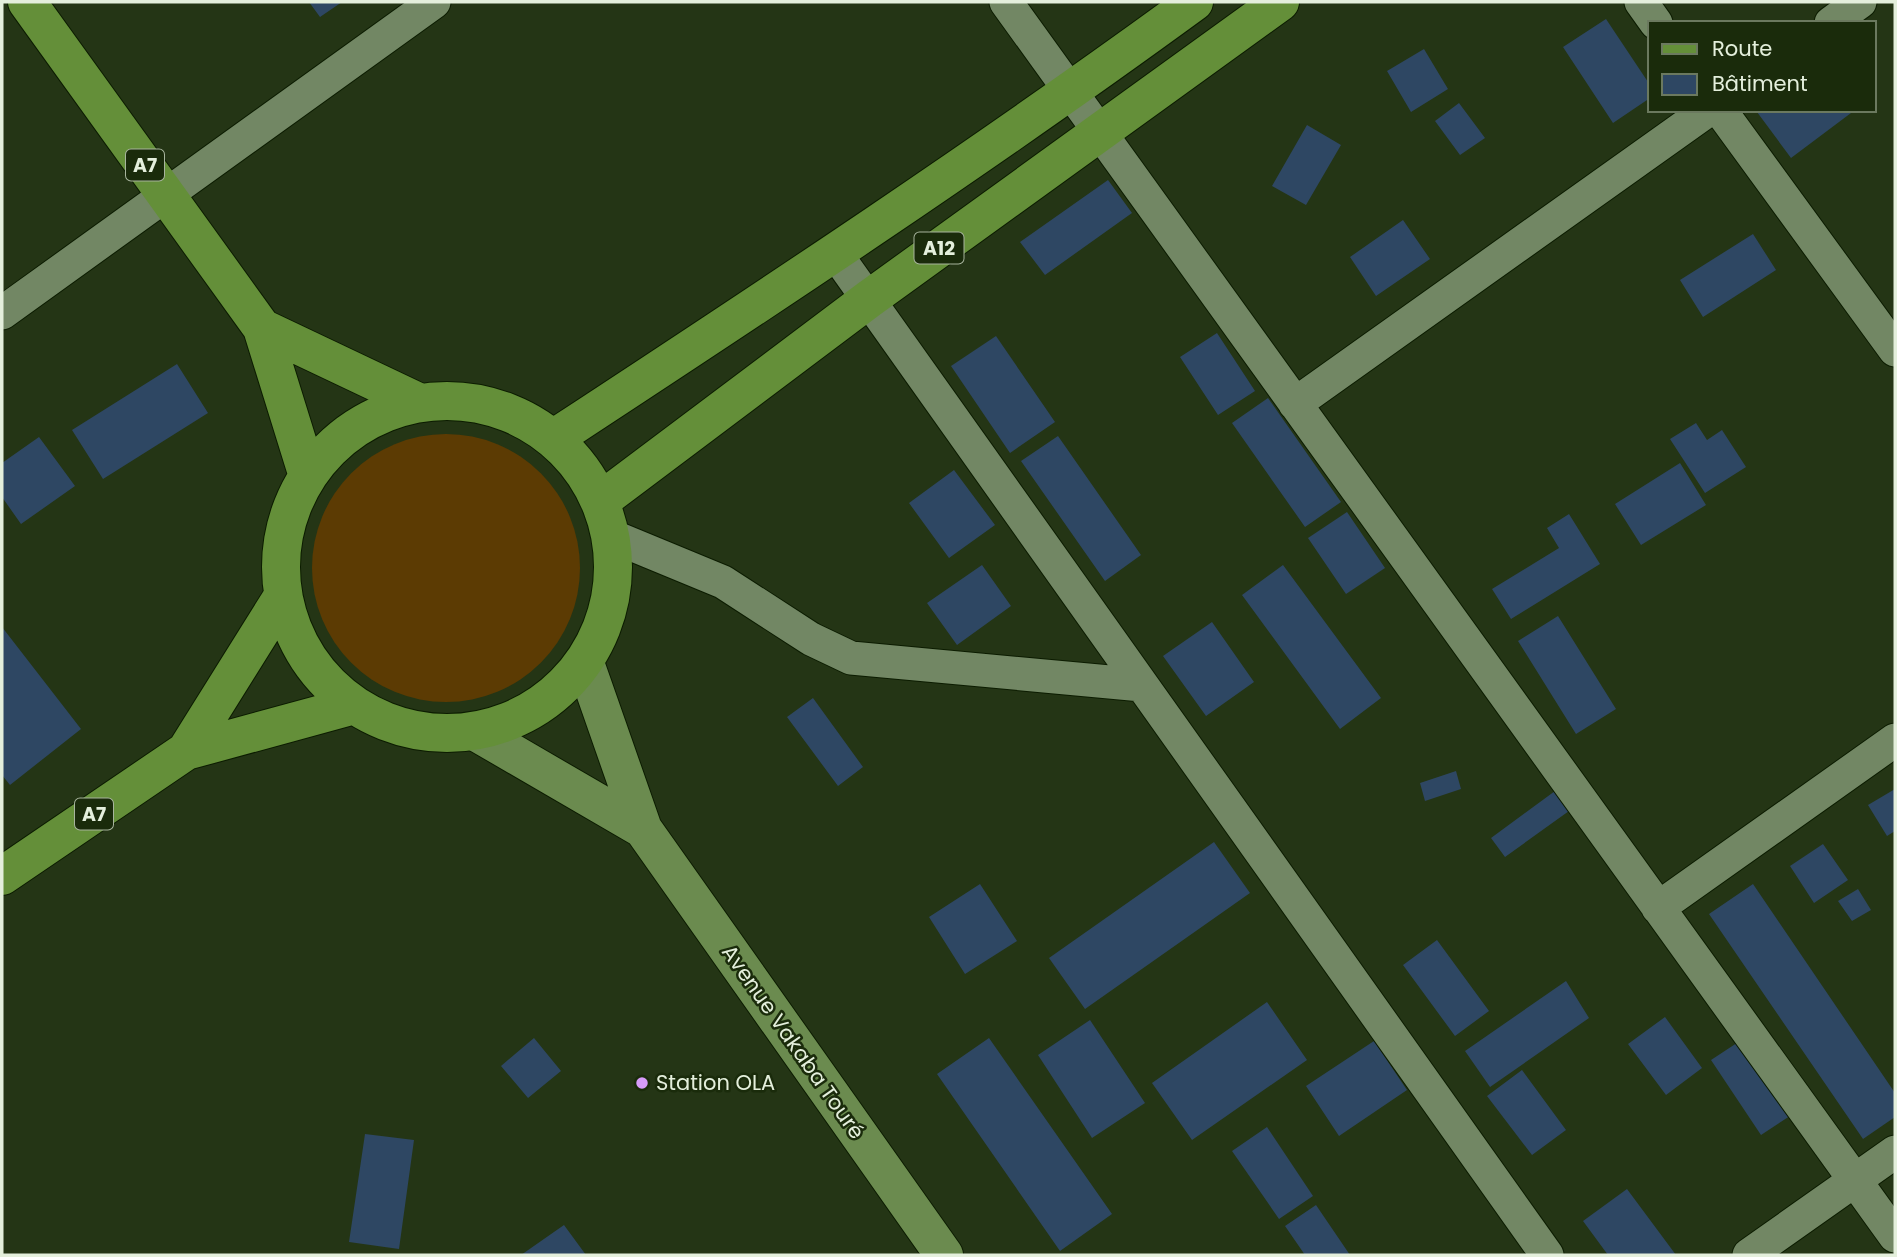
<svg xmlns="http://www.w3.org/2000/svg" width="1897" height="1257" font-family="Poppins,sans-serif">
	<style>
		.green { fill: #5c3b03 }
		.building { fill: #2e4763 }
		.lines { fill: none; stroke-linecap: round; stroke-linejoin: round }
		.street-casing { stroke: #0c1c00; stroke-width: 35 }
		.secondary-casing { stroke: #0c1c00; stroke-width: 40 }
		.primary-casing { stroke: #0c1c00; stroke-width: 40 }
		.street { stroke: #728764; stroke-width: 33 }
		.secondary { stroke: #6b8b4f; stroke-width: 38 }
		.primary { stroke: #648f39; stroke-width: 38 }
		.poi-dot { fill: #d79bf9; stroke: #1a2b0b; stroke-width: 2.5 }
		.labels { text-anchor: middle; stroke-width: 5; stroke-linejoin: round; paint-order: stroke }
		.shield { fill: #1a2b0b; stroke: #a7b49d; stroke-width: 2 }
		.shield-label { font-size: 19px; font-weight: bold; fill: #e4efdc }
		.street-label { font-size: 21px; fill: #e4efdc; stroke: #1a2b0b }
		.poi-label { font-size: 21px; fill: #e4efdc; stroke: #1a2b0b; text-anchor: start }
	</style>
	<rect width="100%" height="100%" fill="#243515"/>
	<path class="green" d="M312 568a134 134 0 1 1 268 0a134 134 0 1 1-268 0Z"/>
	<path class="building" d="M 309,2 L 342,2 L 320,17 Z
		M 1606,19 L 1650,85 L 1650,98 L 1613,123 L 1563,47 Z
		M 1424,49 L 1448,89 L 1411,112 L 1387,71 Z
		M 1459,103 L 1485,138 L 1460,155 L 1435,121 Z
		M 1760,110 L 1855,110 L 1791,158 L 1757,112 Z
		M 1307,125 L 1341,145 L 1306,205 L 1272,186 Z
		M 1108,180 L 1132,213 L 1045,275 L 1020,242 Z
		M 1403,220 L 1430,259 L 1376,296 L 1350,257 Z
		M 1753,234 L 1776,270 L 1703,317 L 1680,280 Z
		M 1217,333 L 1255,391 L 1218,415 L 1180,357 Z
		M 996,336 L 1055,422 L 1010,453 L 951,366 Z
		M 177,364 L 208,413 L 103,479 L 72,430 Z
		M 1268,398 L 1341,502 L 1305,527 L 1232,423 Z
		M 1696,423 L 1707,440 L 1722,430 L 1746,467 L 1705,493 L 1670,439 Z
		M 1058,436 L 1141,555 L 1105,581 L 1021,461 Z
		M 39,437 L 75,486 L 21,524 L 2,497 L 2,463 Z
		M 1680,463 L 1706,505 L 1641,545 L 1615,504 Z
		M 954,470 L 995,525 L 949,558 L 909,503 Z
		M 1347,512 L 1385,568 L 1346,594 L 1308,538 Z
		M 1569,514 L 1600,564 L 1511,619 L 1492,589 L 1559,548 L 1547,528 Z
		M 982,565 L 1011,606 L 957,645 L 927,603 Z
		M 1283,565 L 1381,698 L 1340,729 L 1242,595 Z
		M 1558,616 L 1616,709 L 1576,734 L 1518,641 Z
		M 1212,622 L 1254,682 L 1206,716 L 1163,656 Z
		M 2,627 L 81,729 L 10,785 L 2,775 Z
		M 813,698 L 863,767 L 838,786 L 787,717 Z
		M 1456,771 L 1461,789 L 1425,801 L 1420,783 Z
		M 1895,789 L 1895,831 L 1887,836 L 1868,805 Z
		M 1555,791 L 1569,811 L 1505,857 L 1491,838 Z
		M 1214,842 L 1250,893 L 1085,1009 L 1049,958 Z
		M 1823,844 L 1848,880 L 1814,903 L 1790,866 Z
		M 980,884 L 1017,941 L 965,974 L 929,917 Z
		M 1753,884 L 1895,1093 L 1895,1117 L 1863,1139 L 1709,914 Z
		M 1858,889 L 1871,910 L 1852,921 L 1838,901 Z
		M 1437,940 L 1489,1011 L 1455,1036 L 1403,965 Z
		M 1566,981 L 1589,1018 L 1490,1087 L 1465,1051 Z
		M 1267,1002 L 1307,1060 L 1192,1140 L 1152,1083 Z
		M 1665,1017 L 1702,1068 L 1666,1095 L 1628,1044 Z
		M 1090,1020 L 1145,1103 L 1092,1138 L 1038,1055 Z
		M 1746,1037 L 1796,1112 L 1761,1135 L 1711,1060 Z
		M 534,1038 L 561,1071 L 528,1098 L 501,1066 Z
		M 989,1038 L 1112,1214 L 1060,1251 L 937,1074 Z
		M 1374,1041 L 1407,1090 L 1339,1136 L 1306,1086 Z
		M 1522,1070 L 1566,1130 L 1532,1155 L 1487,1096 Z
		M 1267,1127 L 1313,1196 L 1279,1219 L 1232,1151 Z
		M 365,1134 L 414,1140 L 399,1249 L 349,1242 Z
		M 1627,1189 L 1676,1255 L 1608,1255 L 1583,1221 Z
		M 1316,1205 L 1350,1255 L 1305,1255 L 1285,1226 Z
		M 564,1225 L 586,1255 L 521,1255 Z"/>
	<g class="lines">
		<g class="street-casing">
			<path id="street" d="M 1006,2 L 1895,1236
				M 1641,2 L 1656,23
				M 1831,23 L 1860,2
				M 1720,110 L 1895,350
				M 836,254 L 1547,1255
				M 2,313 L 434,2
				M 1295,404 L 1708,110
				M 614,537 L 723,582 L 811,639 L 851,658 L 1142,685
				M 1658,908 L 1895,740
				M 1749,1255 L 1895,1152"/>
		</g>
		<g class="secondary-casing">
			<path id="secondary" d="M 585,663 L 643,829 L 944,1255
				M 476,732 L 643,829"/>
		</g>
		<g class="primary-casing">
			<path id="primary" d="M 27,2 L 262,328 L 307,473
				M 262,328 L 416,401
				M281 567a166 166 0 1 1 332 0a166 166 0 1 1-332 0Z
				M 556,437 C 771,296 986,154 1194,2
				M 603,499 L 869,299 L 1280,2
				M 186,751 L 281,599
				M 2,876 L 186,751 L 351,706"/>
		</g>
		<use href="#street" class="street"/>
		<use href="#secondary" class="secondary"/>
		<use href="#primary" class="primary"/>
	</g>
	<circle class="poi-dot" cx="642" cy="1083" r="7"/>
	<g class="labels">
		<g class="shield">
			<rect x="126" y="149.5" width="38" height="31" rx="5"/>
			<rect x="914.5" y="232.5" width="49" height="31" rx="5"/>
			<rect x="75" y="798.5" width="38" height="31" rx="5"/>
		</g>
		<g class="shield-label">
			<text x="145" y="172">A7</text>
			<text x="939" y="255">A12</text>
			<text x="94" y="821">A7</text>
		</g>
		<g class="street-label">
			<text transform="translate(793 1042) rotate(55)" y="7">Avenue Vakaba Touré</text>
		</g>
		<g class="poi-label">
			<text x="656" y="1090">Station OLA</text>
		</g>
	</g>
	<rect width="1897" height="1257" fill="none" stroke="#e4efdc" stroke-width="7"/>
	<rect x="1648" y="21" width="228" height="91" fill="#1a2b0b" stroke="#6b795f" stroke-width="2"/>
	<rect x="1662" y="44" width="35" height="10" fill="#648f39" stroke="#6b795f" stroke-width="2"/>
	<text x="1712" y="56" font-size="21" fill="#e4efdc">Route</text>
	<rect x="1662" y="74" width="35" height="21" fill="#2e4763" stroke="#6b795f" stroke-width="2"/>
	<text x="1712" y="91" font-size="21" fill="#e4efdc">Bâtiment</text>
</svg>
